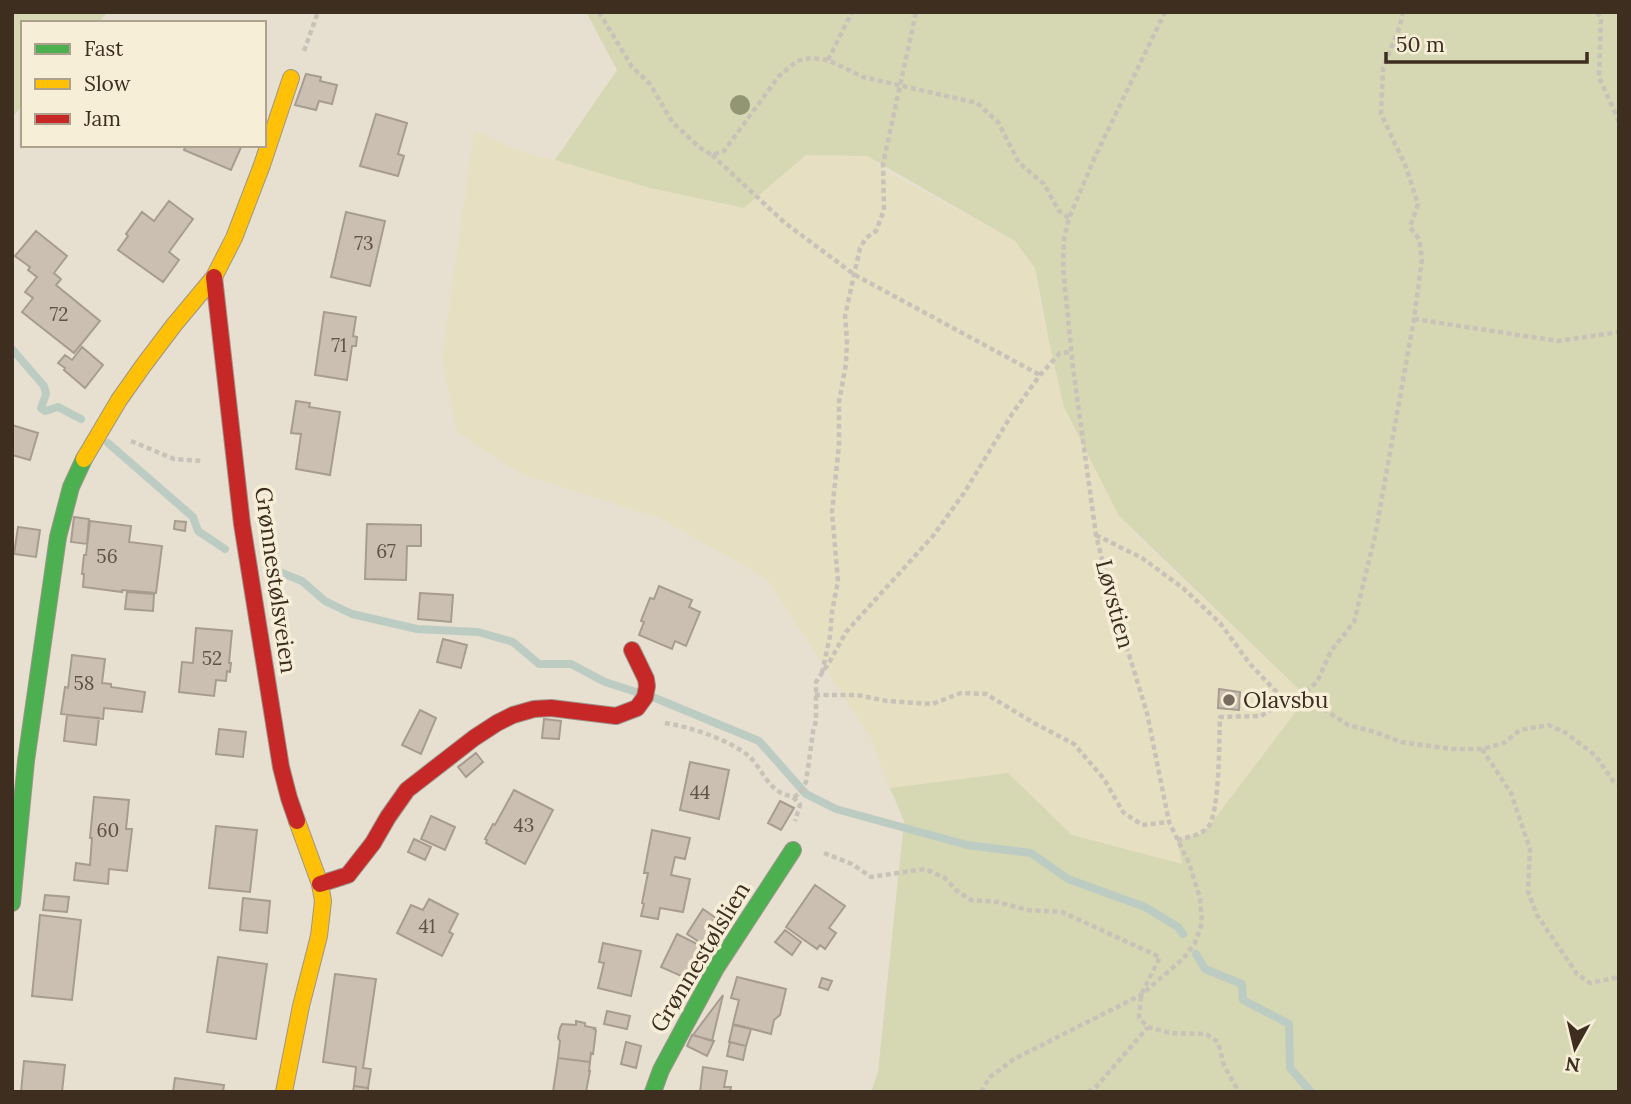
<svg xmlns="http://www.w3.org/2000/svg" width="1631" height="1104" font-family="Lora,serif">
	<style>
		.farmland { fill: #e6dfc2 }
		.green { fill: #d6d7b3 }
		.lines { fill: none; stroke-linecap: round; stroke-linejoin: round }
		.stream { stroke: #bcccc2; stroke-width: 8 }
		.building { fill: #cbbfb2; stroke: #a89c90; stroke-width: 2 }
		.fast-casing { stroke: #9c958a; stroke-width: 18 }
		.slow-casing { stroke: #9c958a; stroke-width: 18 }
		.jam-casing { stroke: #9c958a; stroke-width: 18 }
		.path { stroke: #c8c2b9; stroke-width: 4.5; stroke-dasharray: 5 3.5; stroke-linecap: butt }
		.fast { stroke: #4caf50; stroke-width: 16 }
		.slow { stroke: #ffc107; stroke-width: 16 }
		.jam { stroke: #c62828; stroke-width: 16 }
		.tree { fill: #929673 }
		.poi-dot { fill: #786c5e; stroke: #f7eed8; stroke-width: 2.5 }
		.labels { text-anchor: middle; stroke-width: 7; stroke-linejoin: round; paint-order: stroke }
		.number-label { font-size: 19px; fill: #605244 }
		.street-label { font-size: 23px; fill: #3d2e20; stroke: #f7eed8 }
		.poi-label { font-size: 23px; fill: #3d2e20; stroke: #f7eed8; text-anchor: start }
	</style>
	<rect width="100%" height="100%" fill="#e7e0d1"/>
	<path class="farmland" d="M 474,131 L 529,154 L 555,160 L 650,188 L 744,208 L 806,155 L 867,156 L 885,170 L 1015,241 L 1035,267 L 1040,304 L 1064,407 L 1131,530 L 1307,697 L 1210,825 L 1200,834 L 1178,840 L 1182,864 L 1072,835 L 1008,773 L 890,788 L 870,737 L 767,579 L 659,518 L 521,474 L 457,432 L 442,358 Z"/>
	<path class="green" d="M 12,12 L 108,12 L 98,23 L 23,23 L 23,105 L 12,117 Z
		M 586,12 L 1619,12 L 1619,1092 L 871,1092 L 878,1072 L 904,821 L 890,788 L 1008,773 L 1072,835 L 1182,864 L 1177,840 L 1200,834 L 1210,825 L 1307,697 L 1119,516 L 1064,407 L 1049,342 L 1035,268 L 1015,241 L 867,156 L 806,155 L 744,208 L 650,188 L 555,160 L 617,70 Z"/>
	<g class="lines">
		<path class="stream" d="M 12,349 L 44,386 L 46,394 L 41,408 L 45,411 L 58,407 L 81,419
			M 108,443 L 193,517 L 198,531 L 225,549
			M 267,567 L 302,581 L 325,601 L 352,614 L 417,629 L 478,632 L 513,642 L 539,664 L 571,664 L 605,682 L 636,692
			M 655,698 L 759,741 L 806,794 L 836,809 L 967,845 L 1031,853 L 1068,879 L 1145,907 L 1178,927 L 1183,934
			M 1196,954 L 1205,969 L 1242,984 L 1243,1000 L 1289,1024 L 1290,1068 L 1311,1092"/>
	</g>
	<path class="building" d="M 306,74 L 321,77 L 320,81 L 337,85 L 332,104 L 319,101 L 316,110 L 295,105 Z
		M 376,114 L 407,123 L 398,154 L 404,156 L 398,176 L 360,166 Z
		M 186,145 L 242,145 L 231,170 L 184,150 Z
		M 169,201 L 193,219 L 169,252 L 179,260 L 163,282 L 118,250 L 128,236 L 126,234 L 142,212 L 154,221 Z
		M 346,212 L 385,221 L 370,286 L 331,277 Z
		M 36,231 L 67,256 L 54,273 L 61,279 L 56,285 L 100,321 L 74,353 L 22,312 L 33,298 L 25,292 L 37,277 L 28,270 L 30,267 L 15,256 Z
		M 324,312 L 356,317 L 353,336 L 357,337 L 356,346 L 352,346 L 347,380 L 315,375 Z
		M 82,347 L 103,365 L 85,388 L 64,370 L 65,368 L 58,363 L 65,355 L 72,360 Z
		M 296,401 L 310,403 L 309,407 L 340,412 L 330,475 L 296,469 L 301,434 L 291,433 Z
		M 12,425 L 38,433 L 30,460 L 12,455 Z
		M 74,517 L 89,519 L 87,544 L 71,542 Z
		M 90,521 L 131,526 L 129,542 L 162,546 L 156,593 L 122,590 L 122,592 L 83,587 L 84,574 L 82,574 L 84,555 L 86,555 Z
		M 175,521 L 186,522 L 185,531 L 174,529 Z
		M 367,524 L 421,525 L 421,546 L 407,546 L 406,580 L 365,579 Z
		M 18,527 L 40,530 L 36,557 L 14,554 Z
		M 659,586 L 692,600 L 689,607 L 700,612 L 686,646 L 675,641 L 672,649 L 639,635 L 644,622 L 641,621 L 650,598 L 654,599 Z
		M 127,592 L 154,594 L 153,611 L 125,609 Z
		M 420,593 L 453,595 L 451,622 L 418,619 Z
		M 196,628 L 232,631 L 229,663 L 231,663 L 230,672 L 227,671 L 226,681 L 216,680 L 214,696 L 179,692 L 182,662 L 193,663 Z
		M 443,639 L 467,645 L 461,668 L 437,662 Z
		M 72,655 L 105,659 L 102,683 L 111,684 L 111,687 L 145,692 L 142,712 L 104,708 L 103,719 L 61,714 L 65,687 L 68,688 Z
		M 1219,689 L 1240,692 L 1239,710 L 1218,708 Z
		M 420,710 L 436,718 L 421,754 L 402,745 Z
		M 67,715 L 99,718 L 96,745 L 64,741 Z
		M 544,719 L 561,721 L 559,739 L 542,738 Z
		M 219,729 L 246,732 L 243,757 L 216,754 Z
		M 476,753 L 483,762 L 466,777 L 458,767 Z
		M 690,762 L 729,770 L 719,819 L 680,810 Z
		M 514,790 L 553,810 L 525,864 L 486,843 L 487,840 L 485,839 L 493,824 L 495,825 Z
		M 94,797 L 129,800 L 126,829 L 132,829 L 127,871 L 109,869 L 108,884 L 74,880 L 76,863 L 90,865 L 92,838 L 90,838 Z
		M 780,801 L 794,808 L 781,830 L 768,823 Z
		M 431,816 L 455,827 L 445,850 L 421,839 Z
		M 216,826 L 257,830 L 250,892 L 209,888 Z
		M 652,830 L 690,838 L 685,859 L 675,857 L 671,875 L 690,879 L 683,912 L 660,908 L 658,919 L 641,916 L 644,904 L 642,903 L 648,873 L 644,873 Z
		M 414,839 L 431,847 L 425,860 L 408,852 Z
		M 815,885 L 845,906 L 829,928 L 836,933 L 825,949 L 820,945 L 817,949 L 786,927 Z
		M 45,895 L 69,897 L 67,912 L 43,910 Z
		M 243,898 L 270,901 L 267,933 L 240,930 Z
		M 429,899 L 458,914 L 449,932 L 453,934 L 442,956 L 397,933 L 411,905 L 423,910 Z
		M 703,909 L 726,925 L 710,949 L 687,934 Z
		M 40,915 L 81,920 L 72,1000 L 32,996 Z
		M 785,930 L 801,942 L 792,955 L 775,942 Z
		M 677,934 L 703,947 L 688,979 L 661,967 Z
		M 603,943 L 641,951 L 631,996 L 598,988 L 604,963 L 599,962 Z
		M 218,957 L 267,964 L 256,1039 L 207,1032 Z
		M 335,974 L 376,979 L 363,1068 L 371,1069 L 368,1088 L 354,1086 L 356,1067 L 323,1062 Z
		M 737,977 L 786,989 L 780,1015 L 774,1020 L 771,1034 L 733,1024 L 739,1000 L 731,998 Z
		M 822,978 L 832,981 L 828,990 L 819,987 Z
		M 723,995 L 712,1041 L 693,1035 Z
		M 607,1011 L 630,1016 L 627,1029 L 604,1024 Z
		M 576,1021 L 585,1023 L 585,1026 L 595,1028 L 594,1029 L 596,1030 L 593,1054 L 591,1053 L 590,1062 L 558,1058 L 560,1041 L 558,1038 L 560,1028 L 562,1024 L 576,1025 Z
		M 733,1025 L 751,1029 L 746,1046 L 729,1042 Z
		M 692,1035 L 714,1041 L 707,1056 L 687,1046 Z
		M 626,1042 L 641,1046 L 636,1068 L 621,1064 Z
		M 730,1042 L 746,1046 L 743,1060 L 727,1056 Z
		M 558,1058 L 590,1062 L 589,1071 L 590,1071 L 586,1092 L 553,1092 Z
		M 24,1061 L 65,1065 L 62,1092 L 21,1092 Z
		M 703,1067 L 727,1071 L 724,1087 L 731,1087 L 730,1092 L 700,1092 Z
		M 175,1078 L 224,1085 L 223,1092 L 173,1092 Z
		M 354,1086 L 368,1088 L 368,1092 L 353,1092 Z"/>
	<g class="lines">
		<g class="fast-casing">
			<path id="fast" d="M 12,903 L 26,761 L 58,537 L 71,487 L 84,459
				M 653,1092 L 661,1070 L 716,968 L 793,850"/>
		</g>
		<g class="slow-casing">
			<path id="slow" d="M 84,459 L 119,400 L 143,366 L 174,325 L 214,277 L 234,238 L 262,165 L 291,78
				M 284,1092 L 301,1006 L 319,936 L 323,901 L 320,884 L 297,821"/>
		</g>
		<g class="jam-casing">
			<path id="jam" d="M 214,277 L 242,524 L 281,767 L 289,798 L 297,821
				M 320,884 L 348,875 L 373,843 L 388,817 L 407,790 L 474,738 L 497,723 L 513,715 L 534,709 L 551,708 L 616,716 L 637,708 L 645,697 L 647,686 L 646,679 L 632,650"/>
		</g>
		<path class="path" d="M 599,12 L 632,67 L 650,84 L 673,123 L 699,147 L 712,155 L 724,151 L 779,76 L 797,61 L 811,58 L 828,60 L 863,77 L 977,103 L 998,122 L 1019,163 L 1044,184 L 1059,211 L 1069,218
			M 1597,12 L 1601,18 L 1599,77 L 1619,122
			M 304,51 L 318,12
			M 828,60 L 852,12
			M 712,155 L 785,223 L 855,275 L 1040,375
			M 1414,319 L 1558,341 L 1619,332
			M 131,441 L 174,459 L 203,461
			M 1096,535 L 1142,558 L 1183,588 L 1220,623 L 1250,664 L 1285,701
			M 822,673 L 830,636 L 832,612 L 838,581 L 832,512 L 839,445 L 839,402 L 846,364 L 847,339 L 845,316 L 860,248 L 866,238 L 876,231 L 884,210 L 883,164 L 916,12
			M 815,695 L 857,695 L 887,701 L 932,704 L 961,693 L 986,694 L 1034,723 L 1074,744 L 1104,779 L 1123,812 L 1142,825 L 1169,822
			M 1302,695 L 1348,725 L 1375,732 L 1401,742 L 1451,749 L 1482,749 L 1504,743 L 1520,730 L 1549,725 L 1566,733 L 1596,756 L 1613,781 L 1619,785
			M 665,723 C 691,727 730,740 750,757 C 760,767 766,783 778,791 C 787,798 791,792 800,805 L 795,821
			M 1482,749 L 1511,793 L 1530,849 L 1528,892 L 1537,915 L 1577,974 L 1590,983 L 1619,977
			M 794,797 L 800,793 L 806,782 L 813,732 L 816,721 L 816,682 L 830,661 L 846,632 L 933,536 L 964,493 L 1012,414 L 1040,375 L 1060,353 L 1071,352
			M 1177,840 C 1188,837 1200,836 1208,827 C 1220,813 1219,738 1220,717 L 1261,716 L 1285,701 L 1302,695 L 1317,682 L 1331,651 L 1354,622 L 1375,536 L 1414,319 L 1422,259 L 1419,239 L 1410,227 L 1418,204 L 1406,167 L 1381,114 L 1383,68 L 1400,26 L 1403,12
			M 824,853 L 852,864 L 871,877 L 925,869 L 945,878 L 957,891 L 971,900 L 997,902 L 1028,910 L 1062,912 L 1160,957 L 1141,995 L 1139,1018 L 1148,1027 L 1170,1033 L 1206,1034 L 1218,1042 L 1224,1066 L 1239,1092
			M 981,1092 L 990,1077 L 1014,1059 L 1141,995 L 1184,958 L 1195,943 L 1202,923 L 1200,898 L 1189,863 L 1169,822 L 1147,713 L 1111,596 L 1096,535 L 1073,368 L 1063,268 L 1064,239 L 1069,218 L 1094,159 L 1165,12
			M 1088,1092 L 1096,1087 L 1148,1027"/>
		<use href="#fast" class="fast"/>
		<use href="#slow" class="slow"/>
		<use href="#jam" class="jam"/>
	</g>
	<circle class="tree" cx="740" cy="105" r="10"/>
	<circle class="poi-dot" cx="1229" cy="700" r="7"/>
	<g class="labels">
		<g class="number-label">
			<text x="364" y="250">73</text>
			<text x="59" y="321">72</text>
			<text x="339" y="352">71</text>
			<text x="386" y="558">67</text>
			<text x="107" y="563">56</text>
			<text x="212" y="665">52</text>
			<text x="84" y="690">58</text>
			<text x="700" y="799">44</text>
			<text x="524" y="832">43</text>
			<text x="108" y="837">60</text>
			<text x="427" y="933">41</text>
		</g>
		<g class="street-label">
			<text transform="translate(276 580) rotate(82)" y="8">Grønnestølsveien</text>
			<text transform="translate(1115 604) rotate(75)" y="8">Løvstien</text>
			<text transform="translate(700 957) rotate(-59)" y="8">Grønnestølslien</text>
		</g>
		<g class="poi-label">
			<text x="1243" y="708">Olavsbu</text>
		</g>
	</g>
	<rect width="1631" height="1104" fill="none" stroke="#3d2e20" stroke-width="28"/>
	<rect x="21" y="21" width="245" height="126" fill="#f7eed8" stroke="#ada18e" stroke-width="2"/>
	<rect x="35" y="44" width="35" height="10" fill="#4caf50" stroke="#ada18e" stroke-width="2"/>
	<text x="84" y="56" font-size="21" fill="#3d2e20">Fast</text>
	<rect x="35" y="79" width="35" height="10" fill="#ffc107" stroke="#ada18e" stroke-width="2"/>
	<text x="84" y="91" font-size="21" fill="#3d2e20">Slow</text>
	<rect x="35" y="114" width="35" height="10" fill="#c62828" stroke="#ada18e" stroke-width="2"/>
	<text x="84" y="126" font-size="21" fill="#3d2e20">Jam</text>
	<g transform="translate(1575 1048) rotate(188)" stroke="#f7eed8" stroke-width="5" paint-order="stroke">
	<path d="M0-5L12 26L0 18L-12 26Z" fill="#3d2e20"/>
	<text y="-10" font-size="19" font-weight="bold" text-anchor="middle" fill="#3d2e20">N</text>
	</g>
	<path d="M1386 52v10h201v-10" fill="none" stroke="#3d2e20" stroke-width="3.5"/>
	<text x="1396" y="52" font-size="21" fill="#3d2e20" stroke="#f7eed8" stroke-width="5" paint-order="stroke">50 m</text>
</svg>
